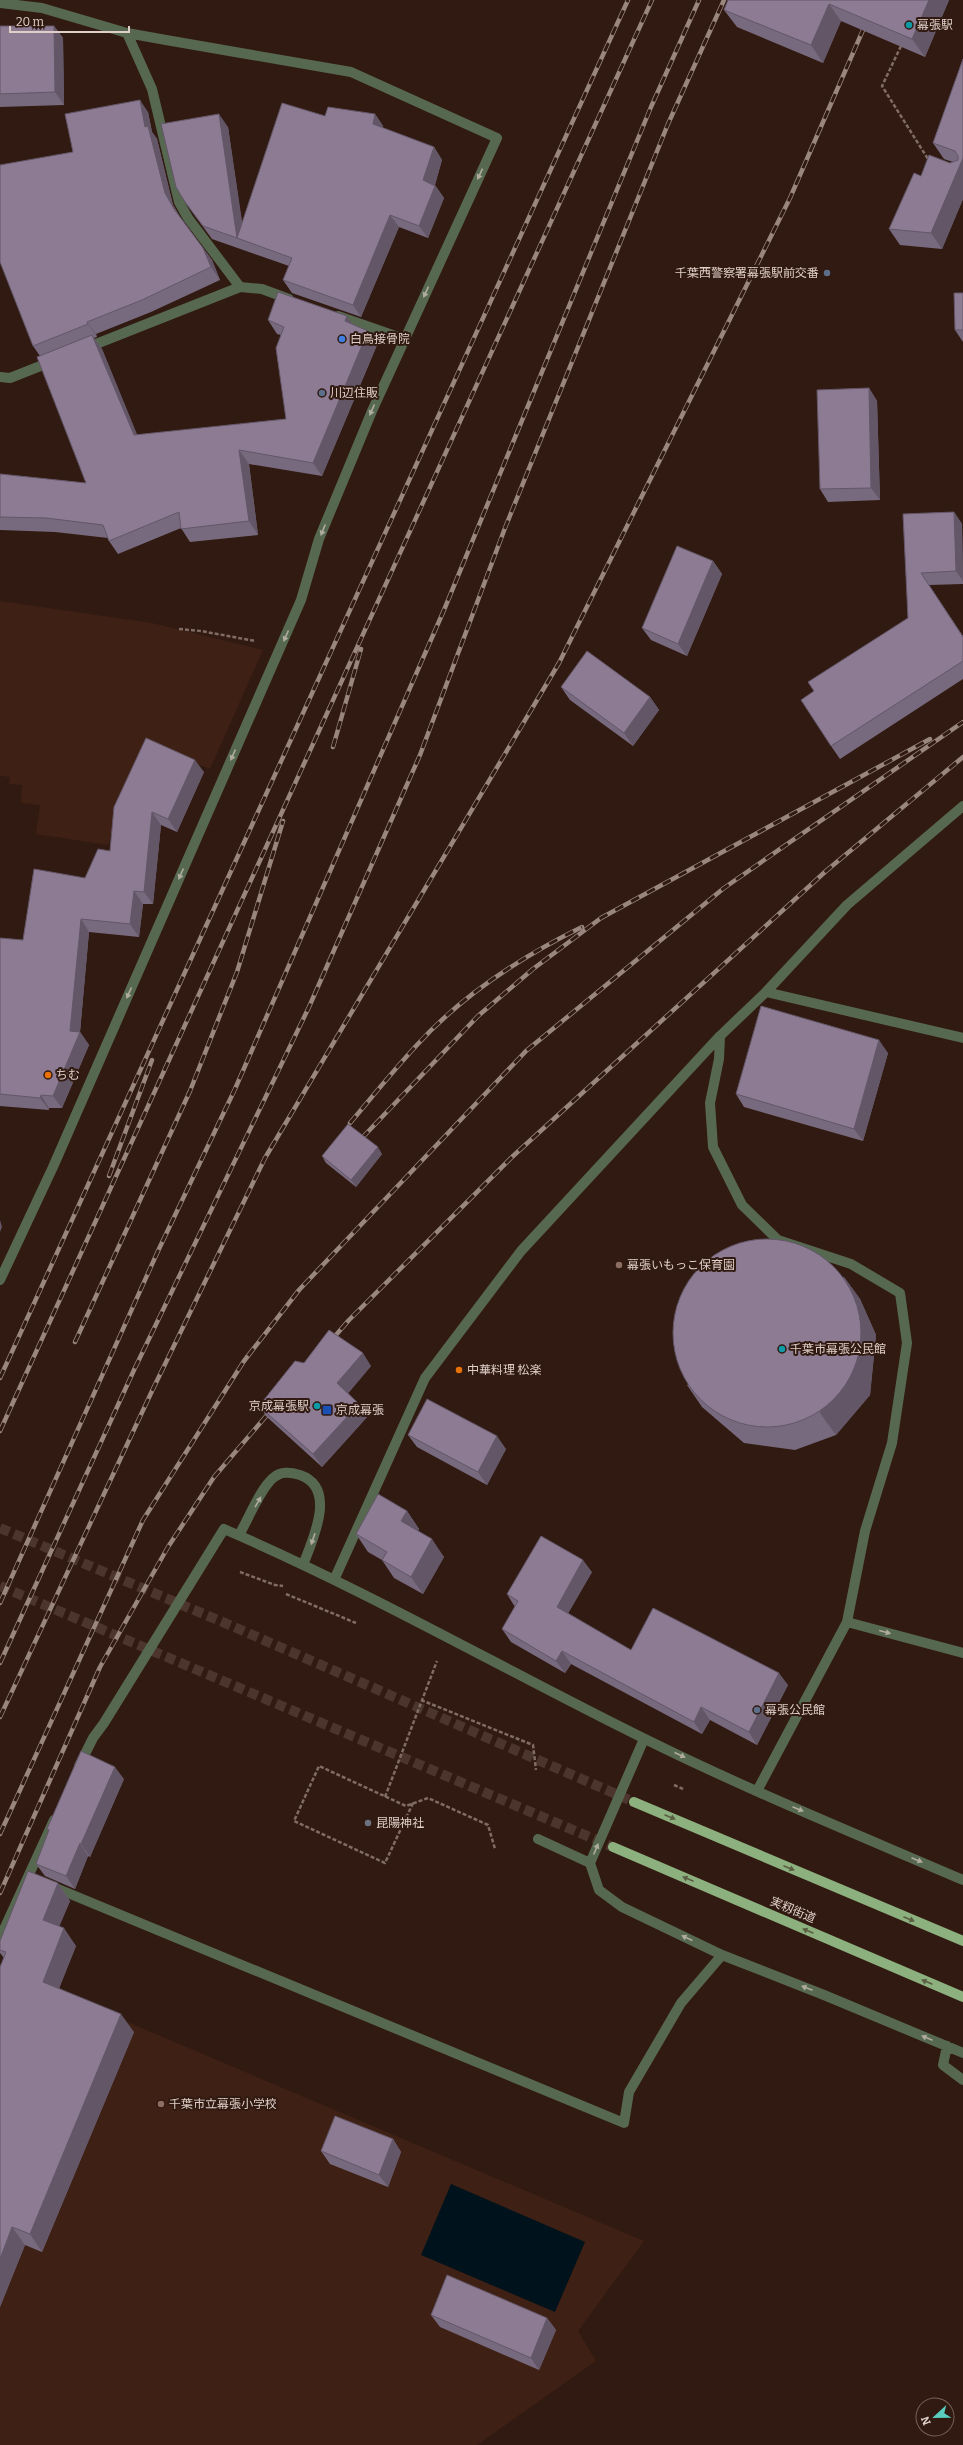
<svg xmlns="http://www.w3.org/2000/svg" width="963" height="2445" font-family="Bitter,'Noto Sans JP',serif">
	<style>
		.built { fill: #3e2015 }
		.water { fill: #00121b }
		.lines { fill: none; stroke-linecap: round; stroke-linejoin: round }
		.major-tunnel { stroke: #4b352c; stroke-width: 10; stroke-dasharray: 10 5; stroke-linecap: butt }
		.path { stroke: #806c64; stroke-width: 2.5; stroke-dasharray: 4 2; stroke-linecap: butt }
		.minor { stroke: #576851; stroke-width: 10 }
		.major { stroke: #8db07f; stroke-width: 10 }
		.rail-casing { stroke: #99867e; stroke-width: 4.5 }
		.rail { stroke: #311a11; stroke-width: 3; stroke-dasharray: 9; stroke-linecap: butt }
		.wall { fill: #786a7e }
		.shaded-wall { fill: #625667 }
		.building { fill: #8c7b93; stroke: #625667 }
		.oneway { fill: #afab9e }
		.oneway2 { fill: #5a5e42 }
		.culture-dot { fill: #0f9aa8; stroke: #311a11; stroke-width: 1.5 }
		.service-dot { fill: #5c6f8a; stroke: #311a11; stroke-width: 1.5 }
		.shop-dot { fill: #3f7fe0; stroke: #311a11; stroke-width: 1.5 }
		.food-dot { fill: #e8710a; stroke: #311a11; stroke-width: 1.5 }
		.education-dot { fill: #8d6e63; stroke: #311a11; stroke-width: 1.5 }
		.transit-dot { fill: #1a4fb4; stroke: #311a11; stroke-width: 1.5 }
		.worship-dot { fill: #6b7280; stroke: #311a11; stroke-width: 1.5 }
		.labels { text-anchor: middle; stroke-width: 4; stroke-linejoin: round; paint-order: stroke }
		.poi-label { font-size: 12px; fill: #dfcfc8; stroke: #311a11; text-anchor: start }
		.street-label { font-size: 12px; fill: #dfcfc8; stroke: #311a11 }
	</style>
	<rect width="100%" height="100%" fill="#311a11"/>
	<path class="built" d="M 0,601 L 152,623 L 263,650 L 210,769 L 153,747 L 108,845 L 36,834 L 40,805 L 21,803 L 22,785 L 9,784 L 10,777 L 0,776 Z
		M 0,1968 L 644,2241 L 578,2331 L 596,2361 L 477,2445 L 0,2445 Z"/>
	<path class="water" d="M 451,2184 L 585,2242 L 555,2312 L 421,2255 Z"/>
	<g class="lines">
		<path class="major-tunnel" d="M 0,1528 L 232,1626 L 634,1802
			M 0,1586 L 613,1847"/>
		<path class="path" d="M 901,46 L 882,86 L 928,159
			M 179,629 L 201,631 L 255,641
			M 240,1572 L 275,1585 L 283,1586
			M 286,1594 L 356,1623
			M 421,1700 L 533,1745 L 536,1770
			M 674,1785 L 683,1789
			M 385,1797 L 437,1661
			M 413,1803 L 385,1863 L 294,1821 L 319,1766 L 406,1806 L 428,1798 L 488,1825 L 495,1849"/>
		<path class="minor" d="M 0,3 L 42,8 L 127,33 L 166,40 L 351,72 L 497,138 L 372,411 L 319,539 L 301,600 L 53,1167 L 0,1280
			M 127,33 L 152,89 L 179,202 L 188,218 L 240,287
			M 338,316 L 404,339
			M 86,348 L 240,287 L 262,289 L 289,299
			M 0,377 L 10,378 L 53,361
			M 766,992 L 963,1038
			M 720,1036 L 719,1059 L 710,1103 L 713,1147 L 742,1205 L 778,1240 L 851,1264 L 900,1293 L 907,1343 L 892,1443 L 865,1531 L 847,1622 L 757,1791
			M 239,1535 C 248,1520 260,1489 273,1478 C 281,1471 290,1472 300,1475 C 338,1488 312,1541 303,1565
			M 334,1580 L 425,1378 L 521,1251 L 720,1036 L 766,992 L 847,905 L 963,806
			M 847,1622 L 963,1653
			M 644,1739 L 590,1863 L 599,1890 L 622,1907 L 722,1955 L 824,1995 L 963,2053
			M 79,1766 L 93,1738 L 104,1723 L 224,1529 C 368,1591 503,1669 643,1738 C 748,1790 856,1834 963,1880
			M 538,1839 L 590,1863
			M 51,1886 L 624,2123 L 629,2092 L 681,2003 L 722,1955
			M 0,1938 L 54,1820
			M 947,2046 L 943,2065 L 963,2080"/>
		<path class="major" d="M 634,1802 L 963,1941
			M 613,1847 L 963,1997"/>
		<g class="rail-casing">
			<path id="rail" d="M 333,747 L 361,649
				M 350,1123 C 372,1097 393,1071 416,1046 C 462,995 521,957 582,927
				M 362,1138 L 478,1016 L 533,969 L 601,918 L 930,739
				M 109,1176 L 152,1060
				M 75,1342 L 190,1091 L 237,972 L 283,821
				M 329,1343 L 349,1320 L 512,1157 L 826,871 L 963,757
				M 0,1378 L 628,0
				M 0,1431 L 652,0
				M 0,1603 L 158,1251 L 235,1089 L 444,610 L 651,107 L 699,0
				M 0,1663 L 134,1370 L 309,1007 L 420,755 L 505,528 L 668,124 L 724,0
				M 0,1717 L 152,1391 L 265,1158 L 559,663 L 790,198 L 876,0
				M 0,1834 L 143,1520 L 244,1361 L 299,1290 L 526,1051 L 724,888 L 963,722
				M 0,1893 L 100,1667 L 168,1547 L 214,1477 L 273,1408"/>
		</g>
		<use href="#rail" class="rail"/>
	</g>
	<path class="wall" d="M 728,0 L 949,0 L 925,57 L 841,21 L 823,63 L 737,27 L 724,10 Z
		M 0,26 L 54,26 L 63,38 L 64,105 L 0,107 Z
		M 963,59 L 963,199 L 942,249 L 900,245 L 889,229 L 921,176 L 953,162 L 944,159 L 933,143 Z
		M 148,112 L 152,132 L 157,139 L 173,205 L 181,218 L 212,260 L 220,280 L 151,312 L 96,334 L 97,337 L 94,338 L 102,349 L 137,435 L 286,419 L 281,335 L 277,334 L 268,320 L 354,325 L 377,345 L 322,476 L 249,464 L 258,535 L 190,542 L 181,528 L 118,554 L 109,541 L 108,538 L 55,532 L 0,530 L 0,474 L 86,483 L 40,356 L 33,346 L 73,152 Z
		M 375,114 L 383,126 L 383,128 L 434,147 L 442,160 L 435,185 L 444,198 L 428,238 L 399,227 L 361,317 L 292,293 L 283,280 L 289,266 L 212,239 L 185,202 L 228,127 L 242,224 L 325,116 Z
		M 963,293 L 963,342 L 955,330 Z
		M 869,388 L 877,401 L 880,500 L 828,502 L 820,489 Z
		M 954,512 L 962,524 L 963,584 L 929,585 L 963,636 L 963,679 L 840,759 L 831,746 L 814,691 L 908,618 L 903,514 Z
		M 713,561 L 722,574 L 687,656 L 651,640 L 642,628 Z
		M 561,687 L 650,697 L 659,710 L 633,746 L 570,700 Z
		M 204,772 L 177,832 L 161,825 L 153,904 L 143,904 L 139,937 L 89,932 L 80,1032 L 89,1045 L 62,1108 L 49,1108 L 49,1110 L 0,1106 L 0,938 L 23,940 L 85,878 L 110,851 L 114,807 Z
		M 888,1053 L 863,1141 L 744,1107 L 736,1094 Z
		M 382,1154 L 356,1187 L 326,1163 L 322,1156 Z
		M 844,1277 L 860,1299 L 876,1335 L 870,1395 L 836,1435 L 795,1450 L 744,1443 L 702,1407 L 687,1385 Z
		M 304,1363 L 371,1366 L 348,1393 L 368,1416 L 322,1467 L 268,1418 L 259,1406 Z
		M 408,1435 L 506,1449 L 487,1485 L 417,1447 Z
		M 407,1511 L 419,1529 L 418,1531 L 444,1557 L 423,1594 L 394,1578 L 382,1560 L 368,1552 L 356,1534 Z
		M 592,1572 L 568,1613 L 631,1650 L 788,1685 L 757,1745 L 710,1720 L 702,1734 L 571,1664 L 565,1673 L 511,1642 L 502,1629 L 515,1607 L 507,1594 Z
		M 124,1779 L 90,1857 L 88,1856 L 75,1889 L 45,1876 L 36,1864 L 49,1831 L 47,1829 Z
		M 58,1883 L 70,1901 L 59,1926 L 76,1946 L 59,1988 L 134,2032 L 42,2252 L 25,2245 L 0,2307 L 4,1958 L 0,1953 L 0,1941 Z
		M 393,2139 L 401,2152 L 388,2187 L 330,2164 L 321,2151 Z
		M 431,2315 L 547,2318 L 556,2330 L 539,2370 L 440,2327 Z"/>
	<path class="shaded-wall" d="M 929,0 L 949,0 L 925,57 L 912,39 Z
		M 829,4 L 841,21 L 823,63 L 811,45 Z
		M 54,26 L 63,38 L 64,105 L 55,92 Z
		M 140,100 L 148,112 L 152,132 L 157,139 L 173,205 L 183,222 L 174,209 L 165,193 L 145,127 Z
		M 219,114 L 228,127 L 245,241 L 237,238 L 246,251 L 237,238 Z
		M 375,114 L 383,126 L 382,137 L 373,124 Z
		M 434,147 L 442,160 L 432,193 L 423,180 Z
		M 963,158 L 963,199 L 942,249 L 931,233 Z
		M 435,186 L 444,198 L 428,238 L 419,226 Z
		M 390,215 L 399,227 L 361,317 L 353,305 Z
		M 203,248 L 212,260 L 220,280 L 211,267 Z
		M 347,316 L 356,329 L 345,321 Z
		M 87,322 L 96,334 L 97,337 L 88,324 Z
		M 368,331 L 377,345 L 322,476 L 313,463 Z
		M 92,335 L 102,349 L 143,449 L 134,435 Z
		M 869,388 L 877,401 L 880,500 L 871,488 Z
		M 239,450 L 249,464 L 258,535 L 249,521 Z
		M 954,512 L 962,524 L 963,581 L 956,571 Z
		M 713,561 L 722,574 L 687,656 L 678,644 Z
		M 650,697 L 659,710 L 633,746 L 624,733 Z
		M 195,760 L 204,772 L 177,832 L 168,819 Z
		M 152,812 L 161,825 L 153,904 L 144,892 Z
		M 134,891 L 143,904 L 139,937 L 130,924 Z
		M 81,919 L 89,932 L 80,1032 L 89,1045 L 62,1108 L 53,1096 L 70,1031 Z
		M 879,1040 L 888,1053 L 863,1141 L 854,1129 Z
		M 41,1095 L 49,1108 L 49,1110 L 40,1098 Z
		M 378,1147 L 382,1154 L 356,1187 L 351,1180 Z
		M 0,1220 L 2,1227 L 0,1232 Z
		M 844,1277 L 860,1299 L 876,1335 L 870,1395 L 836,1435 L 820,1413 Z
		M 363,1353 L 371,1366 L 346,1396 L 337,1383 Z
		M 359,1404 L 368,1416 L 322,1467 L 313,1454 Z
		M 497,1436 L 506,1449 L 487,1485 L 478,1472 Z
		M 407,1511 L 419,1529 L 414,1539 L 401,1521 Z
		M 432,1539 L 444,1557 L 423,1594 L 411,1577 Z
		M 583,1560 L 592,1572 L 565,1619 L 557,1607 Z
		M 562,1651 L 571,1664 L 565,1673 L 556,1661 Z
		M 779,1673 L 788,1685 L 757,1745 L 749,1732 Z
		M 701,1707 L 710,1720 L 702,1734 L 694,1722 Z
		M 115,1767 L 124,1779 L 90,1857 L 81,1844 Z
		M 80,1843 L 88,1856 L 75,1889 L 66,1876 Z
		M 58,1883 L 70,1901 L 55,1937 L 43,1920 Z
		M 64,1928 L 76,1946 L 55,1999 L 43,1982 Z
		M 121,2014 L 134,2032 L 42,2252 L 30,2234 Z
		M 393,2139 L 401,2152 L 388,2187 L 379,2175 Z
		M 12,2227 L 25,2245 L 0,2307 L 0,2259 Z
		M 547,2318 L 556,2330 L 539,2370 L 531,2358 Z"/>
	<path class="building" d="M 728,0 L 929,0 L 912,39 L 829,4 L 811,45 L 724,10 Z
		M 0,26 L 54,26 L 55,92 L 0,94 Z
		M 963,59 L 963,158 L 931,233 L 889,229 L 914,173 L 921,176 L 929,155 L 950,163 L 958,160 L 958,156 L 955,151 L 933,143 Z
		M 140,100 L 145,127 L 148,126 L 165,193 L 174,209 L 203,248 L 211,267 L 142,300 L 87,322 L 88,324 L 33,346 L 0,262 L 0,165 L 73,152 L 65,114 Z
		M 282,103 L 325,116 L 328,107 L 375,114 L 373,124 L 434,147 L 423,180 L 435,186 L 419,226 L 390,215 L 353,305 L 283,280 L 292,258 L 237,238 Z
		M 219,114 L 237,238 L 203,226 L 185,202 L 176,187 L 161,124 Z
		M 278,292 L 347,316 L 345,321 L 368,331 L 313,463 L 239,450 L 249,521 L 181,529 L 179,512 L 109,541 L 103,525 L 46,518 L 0,517 L 0,474 L 86,483 L 37,357 L 92,335 L 134,435 L 286,419 L 276,348 L 284,327 L 268,320 Z
		M 954,293 L 963,293 L 963,330 L 955,330 Z
		M 869,388 L 871,488 L 820,489 L 817,390 Z
		M 954,512 L 956,571 L 921,573 L 963,637 L 963,661 L 831,746 L 801,700 L 814,691 L 808,682 L 908,618 L 903,514 Z
		M 677,546 L 713,561 L 678,644 L 642,628 Z
		M 587,651 L 650,697 L 624,733 L 561,687 Z
		M 146,738 L 195,760 L 168,819 L 152,812 L 144,892 L 134,891 L 130,924 L 81,919 L 70,1031 L 80,1032 L 53,1096 L 41,1095 L 40,1098 L 0,1094 L 0,938 L 23,940 L 34,869 L 85,878 L 98,849 L 110,851 L 114,807 Z
		M 761,1006 L 879,1040 L 854,1129 L 736,1094 Z
		M 348,1124 L 378,1147 L 351,1180 L 322,1156 Z
		M673 1333a94 94 0 1 1 188 0a94 94 0 1 1-188 0Z
		M 329,1330 L 363,1353 L 337,1383 L 359,1404 L 313,1454 L 259,1406 L 295,1361 L 304,1363 Z
		M 427,1399 L 497,1436 L 478,1472 L 408,1435 Z
		M 378,1494 L 407,1511 L 401,1521 L 432,1539 L 411,1577 L 382,1560 L 387,1552 L 356,1534 Z
		M 541,1536 L 583,1560 L 557,1607 L 631,1650 L 653,1608 L 779,1673 L 749,1732 L 701,1707 L 694,1722 L 562,1651 L 556,1661 L 502,1629 L 518,1601 L 507,1594 Z
		M 81,1751 L 115,1767 L 81,1844 L 80,1843 L 66,1876 L 36,1864 L 49,1830 L 47,1829 Z
		M 28,1871 L 58,1883 L 43,1920 L 64,1928 L 43,1982 L 121,2014 L 30,2234 L 12,2227 L 0,2259 L 0,1967 L 6,1952 L 0,1950 L 0,1941 Z
		M 335,2116 L 393,2139 L 379,2175 L 321,2151 Z
		M 447,2275 L 547,2318 L 531,2358 L 431,2315 Z"/>
	<defs><path id="oneway-solid" d="M-6-.8H1V-3.2L6.5 0L1 3.2V.8H-6Z"/></defs>
	<g class="oneway">
		<use href="#oneway-solid" transform="translate(480 174) rotate(115)"/>
		<use href="#oneway-solid" transform="translate(426 292) rotate(115)"/>
		<use href="#oneway-solid" transform="translate(372 410) rotate(114)"/>
		<use href="#oneway-solid" transform="translate(323 530) rotate(112)"/>
		<use href="#oneway-solid" transform="translate(286 636) rotate(114)"/>
		<use href="#oneway-solid" transform="translate(233 755) rotate(114)"/>
		<use href="#oneway-solid" transform="translate(181 874) rotate(114)"/>
		<use href="#oneway-solid" transform="translate(129 993) rotate(114)"/>
		<use href="#oneway-solid" transform="translate(258 1502) rotate(-60)"/>
		<use href="#oneway-solid" transform="translate(313 1539) rotate(109)"/>
		<use href="#oneway-solid" transform="translate(885 1632) rotate(15)"/>
		<use href="#oneway-solid" transform="translate(680 1755) rotate(25)"/>
		<use href="#oneway-solid" transform="translate(798 1809) rotate(23)"/>
		<use href="#oneway-solid" transform="translate(596 1849) rotate(-67)"/>
		<use href="#oneway-solid" transform="translate(917 1860) rotate(23)"/>
		<use href="#oneway-solid" transform="translate(687 1938) rotate(-155)"/>
		<use href="#oneway-solid" transform="translate(807 1988) rotate(-159)"/>
		<use href="#oneway-solid" transform="translate(927 2038) rotate(-157)"/>
	</g>
	<g class="oneway2">
		<use href="#oneway-solid" transform="translate(670 1817) rotate(23)"/>
		<use href="#oneway-solid" transform="translate(789 1868) rotate(23)"/>
		<use href="#oneway-solid" transform="translate(688 1879) rotate(-157)"/>
		<use href="#oneway-solid" transform="translate(909 1919) rotate(23)"/>
		<use href="#oneway-solid" transform="translate(808 1931) rotate(-157)"/>
		<use href="#oneway-solid" transform="translate(927 1982) rotate(-157)"/>
	</g>
	<g class="culture-dot">
		<circle cx="909" cy="25" r="4"/>
		<circle cx="782" cy="1349" r="4"/>
		<circle cx="317" cy="1406" r="4"/>
	</g>
	<g class="service-dot">
		<circle cx="827" cy="273" r="4"/>
		<circle cx="322" cy="393" r="4"/>
		<circle cx="757" cy="1710" r="4"/>
	</g>
	<circle class="shop-dot" cx="342" cy="339" r="4"/>
	<g class="food-dot">
		<circle cx="48" cy="1075" r="4"/>
		<circle cx="459" cy="1370" r="4"/>
	</g>
	<g class="education-dot">
		<circle cx="619" cy="1265" r="4"/>
		<circle cx="161" cy="2104" r="4"/>
	</g>
	<rect class="transit-dot" x="322" y="1405" width="10" height="10" rx="2"/>
	<circle class="worship-dot" cx="368" cy="1823" r="4"/>
	<g class="labels">
		<g class="poi-label">
			<text x="917" y="29">幕張駅</text>
			<text x="819" y="277" text-anchor="end">千葉西警察署幕張駅前交番</text>
			<text x="350" y="343">白鳥接骨院</text>
			<text x="330" y="397">川辺住販</text>
			<text x="56" y="1079">ちむ</text>
			<text x="627" y="1269">幕張いもっこ保育園</text>
			<text x="790" y="1353">千葉市幕張公民館</text>
			<text x="467" y="1374">中華料理 松楽</text>
			<text x="309" y="1410" text-anchor="end">京成幕張駅</text>
			<text x="336" y="1414">京成幕張</text>
			<text x="765" y="1714">幕張公民館</text>
			<text x="376" y="1827">昆陽神社</text>
			<text x="169" y="2108">千葉市立幕張小学校</text>
		</g>
		<g class="street-label">
			<text transform="translate(793 1910) rotate(23)" y="4">実籾街道</text>
		</g>
	</g>
	<g transform="translate(935 2417) rotate(248)"><circle r="19" fill="#311a11" stroke="#77625a"/>
	<path d="M0-3L7 15L0 10L-7 15Z" fill="#59cebf"/>
	<text y="-6" font-size="11" font-weight="bold" text-anchor="middle" fill="#dfcfc8">N</text>
	</g>
	<path d="M10 26v6h119v-6" fill="none" stroke="#dfcfc8" stroke-width="2"/>
	<text x="16" y="26" font-size="12" fill="#dfcfc8" stroke="#311a11" stroke-width="3" paint-order="stroke">20 m</text>
</svg>
